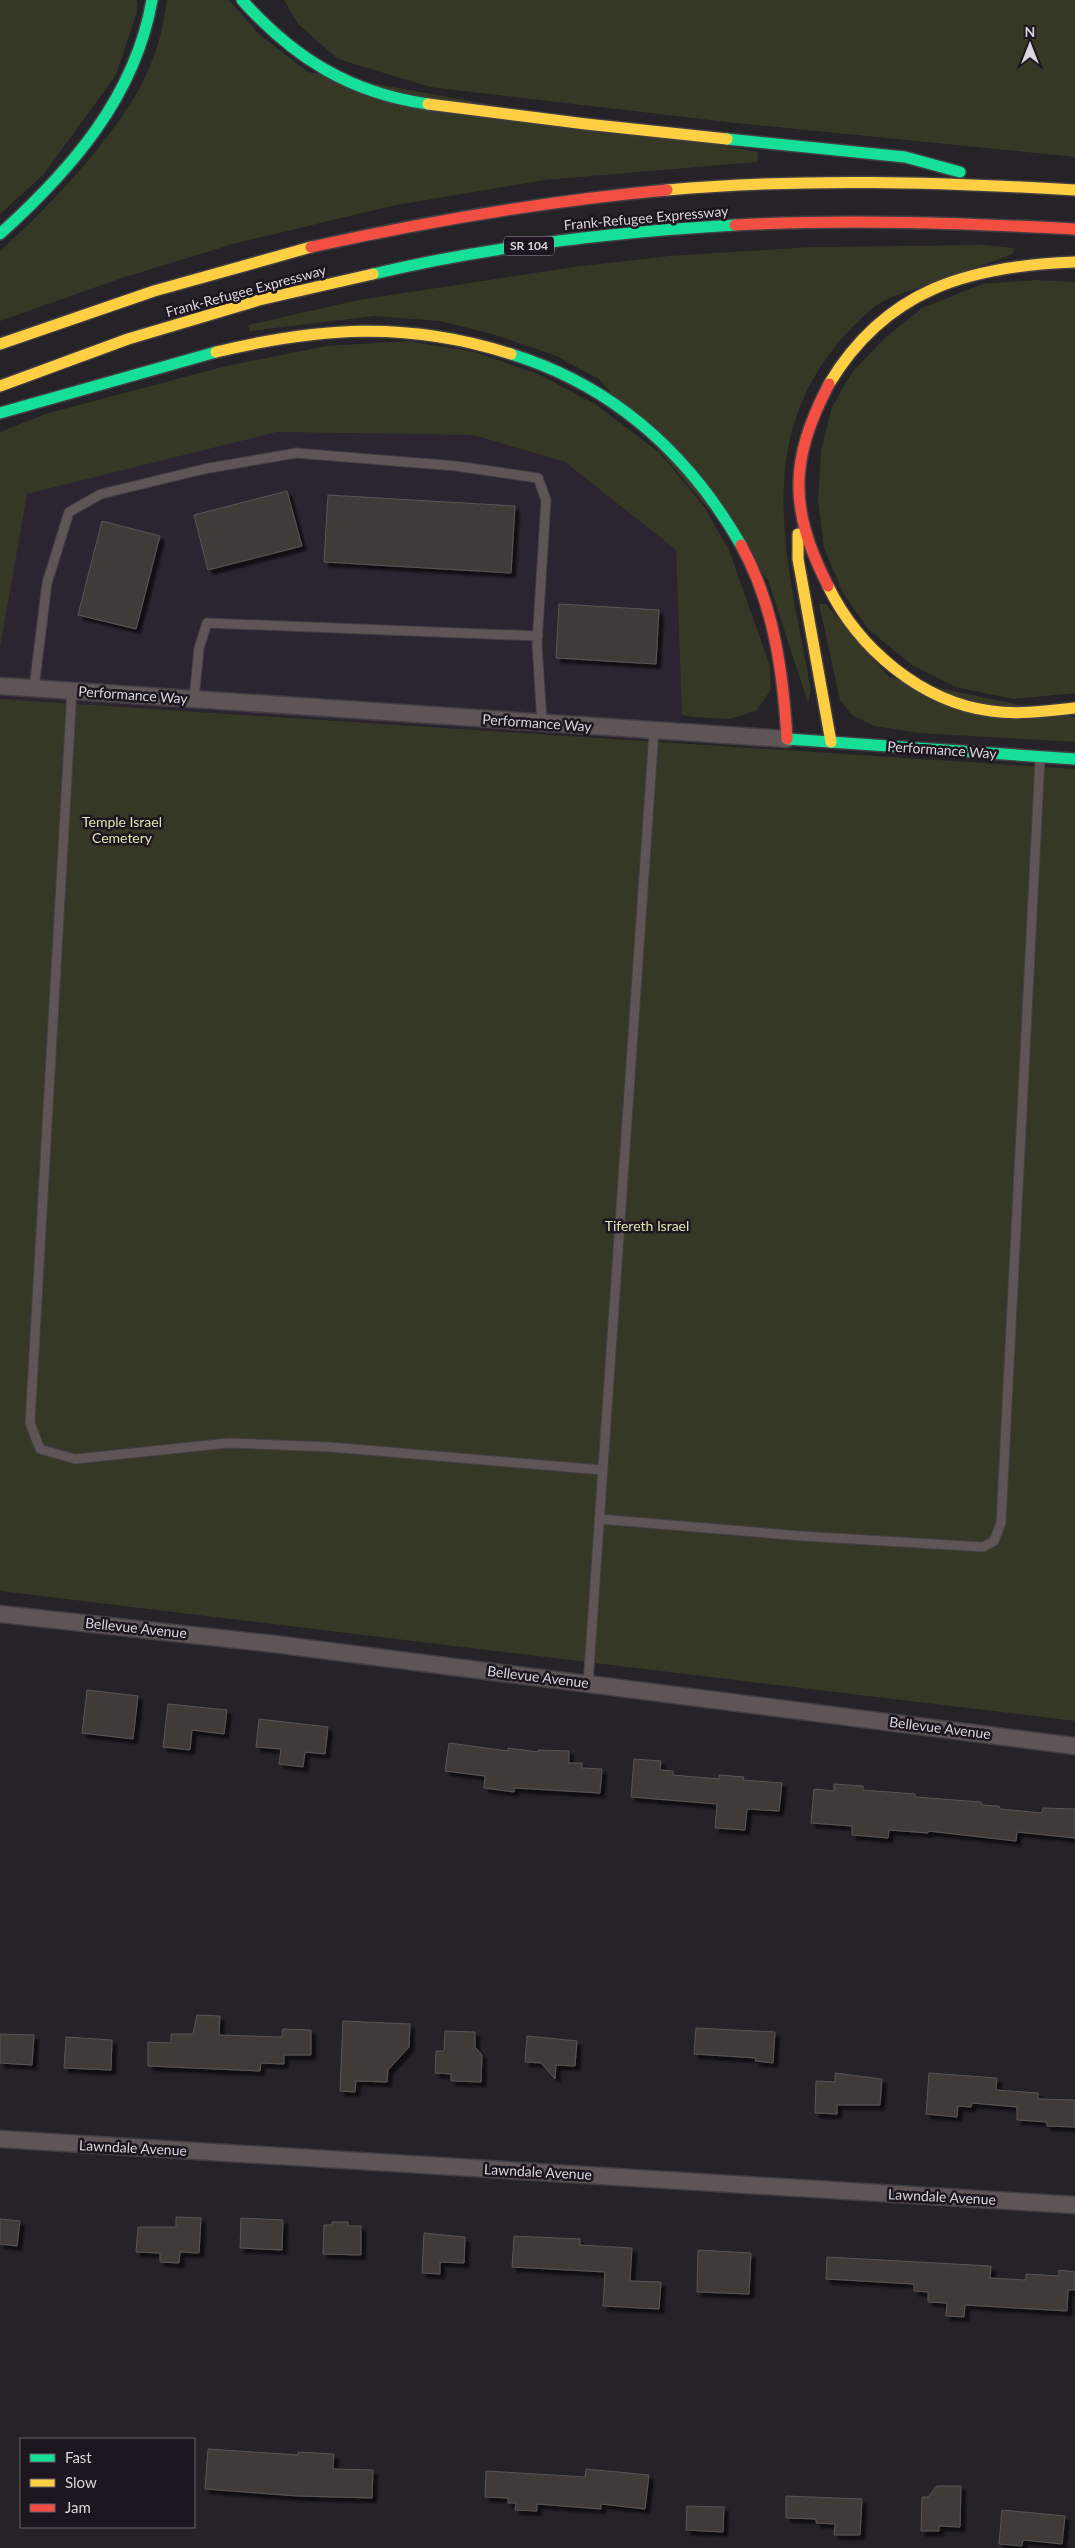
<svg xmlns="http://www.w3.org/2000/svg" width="1075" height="2548" font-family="Lato,sans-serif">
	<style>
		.built { fill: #2d2432 }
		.green { fill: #353825 }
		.building { fill: #403b39; stroke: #595556; filter: url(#shadow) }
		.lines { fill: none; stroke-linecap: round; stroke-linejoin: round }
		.lane-casing { stroke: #423f44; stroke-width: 11 }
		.street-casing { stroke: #423f44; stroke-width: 19 }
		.fast-casing { stroke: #423f44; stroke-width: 14 }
		.slow-casing { stroke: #423f44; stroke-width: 14 }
		.jam-casing { stroke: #423f44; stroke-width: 14 }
		.lane { stroke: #5f5456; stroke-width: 9 }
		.street { stroke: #5f5456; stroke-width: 16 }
		.fast { stroke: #16e098; stroke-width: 11 }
		.slow { stroke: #ffcf43; stroke-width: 11 }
		.jam { stroke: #f24e42; stroke-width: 11 }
		.labels { text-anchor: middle; stroke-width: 5; stroke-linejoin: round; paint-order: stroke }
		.shield { fill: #1d1620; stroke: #a19ca4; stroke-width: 1 }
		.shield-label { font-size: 12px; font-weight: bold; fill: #dad5dc }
		.street-label { font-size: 14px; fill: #dad5dc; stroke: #1d1620 }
		.park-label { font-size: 14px; fill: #dde7ae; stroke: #1d1620 }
	</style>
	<defs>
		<filter id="shadow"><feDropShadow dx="4.5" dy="4.5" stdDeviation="1" flood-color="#0009"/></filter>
	</defs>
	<rect width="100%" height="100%" fill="#252228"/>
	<path class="built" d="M 277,432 L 473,435 L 565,462 L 676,550 L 682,715 L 677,742 L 0,699 L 0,648 L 26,494 Z"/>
	<path class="green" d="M 0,0 L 137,0 L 137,12 L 116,75 L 44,174 L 0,214 Z
		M 167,0 L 229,0 L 260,35 L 308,72 L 758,152 L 757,162 L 545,180 L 391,206 L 233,244 L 119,279 L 0,321 L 0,251 C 48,209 127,125 150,66 C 159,45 164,22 167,0 Z
		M 284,0 L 1075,0 L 1075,157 L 736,123 L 430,87 L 338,59 L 298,24 Z
		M 984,245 L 1014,248 L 1013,254 C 983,265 952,276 921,287 C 909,292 893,295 882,302 C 867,310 841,338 831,352 C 752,455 791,575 811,690 L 808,703 L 768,580 L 599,379 L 554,355 L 492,334 L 440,321 L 375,316 L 250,331 L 248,325 L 358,300 L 573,267 L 669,256 L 812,247 Z
		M 1036,280 L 1075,282 L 1075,693 L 1013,699 L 956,687 L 913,666 L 869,630 L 843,593 L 824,548 L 818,500 L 821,451 L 832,407 L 853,371 L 885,338 L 922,308 L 982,284 Z
		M 408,341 L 475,352 L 538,374 L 595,404 L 660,453 L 705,508 L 729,550 L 770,666 L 771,690 L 756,711 L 730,719 L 692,717 L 682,715 L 676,550 L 565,462 L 473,435 L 277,432 L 27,494 L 0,648 L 0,432 L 45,414 L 226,366 L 326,346 Z
		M 819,604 L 826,604 L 889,677 L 1075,717 L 1075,742 L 920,733 L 874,726 L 852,715 L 840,700 Z
		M 0,699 L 1075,769 L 1075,1721 L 0,1591 Z"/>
	<path class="building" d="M 287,491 L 302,546 L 208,570 L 194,515 Z
		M 328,495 L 515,506 L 511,573 L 324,562 Z
		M 102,521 L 160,536 L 136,629 L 78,615 Z
		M 559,604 L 659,610 L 656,664 L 556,658 Z
		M 87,1690 L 138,1696 L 133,1739 L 82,1733 Z
		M 168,1704 L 227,1710 L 224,1734 L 192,1730 L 190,1750 L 163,1747 Z
		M 259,1719 L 328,1727 L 325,1754 L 305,1752 L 303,1767 L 279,1764 L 281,1749 L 256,1747 Z
		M 449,1743 L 508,1751 L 508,1748 L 538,1752 L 538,1750 L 569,1751 L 569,1763 L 582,1763 L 582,1768 L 602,1769 L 600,1793 L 514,1788 L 514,1792 L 484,1788 L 485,1776 L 445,1771 Z
		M 634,1759 L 661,1761 L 660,1770 L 673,1771 L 673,1775 L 719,1779 L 719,1775 L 744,1777 L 743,1780 L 782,1783 L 779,1811 L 747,1809 L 745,1830 L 715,1828 L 717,1804 L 631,1797 Z
		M 834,1784 L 863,1786 L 863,1790 L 915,1794 L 915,1797 L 981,1802 L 982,1805 L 999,1806 L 1000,1809 L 1042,1813 L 1043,1808 L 1075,1809 L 1075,1838 L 1017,1832 L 1016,1841 L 928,1831 L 928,1833 L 889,1830 L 888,1838 L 852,1835 L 852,1826 L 811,1823 L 814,1789 L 834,1791 Z
		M 197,2015 L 220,2016 L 219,2035 L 282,2037 L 283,2029 L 311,2030 L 311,2055 L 284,2055 L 284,2064 L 261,2063 L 260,2071 L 148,2066 L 148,2042 L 171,2043 L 171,2034 L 193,2034 Z
		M 343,2021 L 410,2024 L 409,2047 L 388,2070 L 387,2082 L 356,2081 L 355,2092 L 340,2091 Z
		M 696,2028 L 775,2032 L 773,2063 L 755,2061 L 756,2058 L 694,2054 Z
		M 445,2031 L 475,2032 L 475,2047 L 482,2055 L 481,2082 L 451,2081 L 451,2074 L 435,2073 L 436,2051 L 444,2051 Z
		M 0,2034 L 34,2035 L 32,2065 L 0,2063 Z
		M 527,2036 L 577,2041 L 575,2066 L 556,2065 L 555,2079 L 541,2063 L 525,2062 Z
		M 66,2037 L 112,2040 L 111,2070 L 64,2068 Z
		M 835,2073 L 882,2079 L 880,2105 L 837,2105 L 837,2114 L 815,2113 L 816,2081 L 835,2082 Z
		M 929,2073 L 997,2078 L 996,2090 L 1038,2093 L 1038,2099 L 1075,2100 L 1075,2127 L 1047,2126 L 1047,2122 L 1017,2120 L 1017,2107 L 972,2103 L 971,2107 L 958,2106 L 957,2117 L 926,2114 Z
		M 176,2217 L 201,2218 L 199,2253 L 180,2252 L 179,2263 L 160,2262 L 160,2253 L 136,2252 L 138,2227 L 176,2227 Z
		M 241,2218 L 283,2220 L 282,2250 L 240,2248 Z
		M 0,2219 L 20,2221 L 17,2246 L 0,2244 Z
		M 332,2222 L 348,2222 L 348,2226 L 361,2226 L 361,2255 L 323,2254 L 324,2225 L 332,2225 Z
		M 424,2233 L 465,2237 L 464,2263 L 440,2262 L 440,2274 L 422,2273 Z
		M 514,2236 L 580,2239 L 580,2245 L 632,2248 L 630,2281 L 661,2282 L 659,2309 L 603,2306 L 605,2272 L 512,2267 Z
		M 698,2250 L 751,2253 L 749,2294 L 697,2292 Z
		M 827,2257 L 991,2266 L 990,2278 L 1026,2280 L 1026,2274 L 1059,2276 L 1059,2270 L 1075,2272 L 1075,2290 L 1068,2290 L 1067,2311 L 965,2305 L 964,2317 L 946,2316 L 947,2303 L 928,2302 L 928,2292 L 914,2291 L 914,2284 L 826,2279 Z
		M 208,2449 L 298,2455 L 298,2452 L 334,2454 L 333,2469 L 373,2470 L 372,2498 L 297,2496 L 205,2489 Z
		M 586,2469 L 649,2475 L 645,2509 L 601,2504 L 601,2509 L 537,2504 L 537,2511 L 515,2510 L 516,2503 L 508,2503 L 508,2498 L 485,2497 L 486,2471 L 585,2477 Z
		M 937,2486 L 961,2486 L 960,2527 L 939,2526 L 939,2531 L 921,2531 L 922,2497 L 928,2497 Z
		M 786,2496 L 862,2499 L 860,2535 L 834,2535 L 835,2524 L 816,2523 L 816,2519 L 786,2518 Z
		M 687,2506 L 724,2507 L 723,2532 L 686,2530 Z
		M 1002,2510 L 1065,2516 L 1062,2544 L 1023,2540 L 1022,2546 L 999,2544 Z"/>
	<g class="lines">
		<g class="lane-casing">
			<path id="lane" d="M 34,688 L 47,583 L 69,512 L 101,494 L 204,469 L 296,453 L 456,466 L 538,478 L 546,500 L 537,644 L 542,723
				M 72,690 L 30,1423 L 40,1449 L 75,1459 L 229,1443 L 330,1447 L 602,1470
				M 194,699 L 199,648 L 207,623 L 538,636
				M 599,1519 L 802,1536 L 983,1547 L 994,1541 L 1001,1523 L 1040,759
				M 588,1684 L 654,731"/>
		</g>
		<g class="street-casing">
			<path id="street" d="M 0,686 L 787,739
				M 0,1614 L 274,1644 L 1075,1746
				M 0,2139 L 1075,2205"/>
		</g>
		<g class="fast-casing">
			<path id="fast" d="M 242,0 C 294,58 350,93 428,104
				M 727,139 L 905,157 L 960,172
				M 0,234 C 71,170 135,97 152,0
				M 373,274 C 491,246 614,232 735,225
				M 511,354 C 614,386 688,453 741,545
				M 0,413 L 216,352
				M 787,739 L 1075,759"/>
		</g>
		<g class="slow-casing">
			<path id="slow" d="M 428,104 L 586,124 L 727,139
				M 667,190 C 803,178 939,182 1075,190
				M 0,344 L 154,291 L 311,247
				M 216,352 C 320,327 408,321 511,354
				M 829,384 C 886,289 969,266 1075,262
				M 0,386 L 128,339 L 259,300 L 373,274
				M 798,534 L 798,559 L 831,742
				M 828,586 C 858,648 921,702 991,711 C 1019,715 1048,711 1075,708"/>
		</g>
		<g class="jam-casing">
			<path id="jam" d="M 735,225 C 849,219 961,223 1075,229
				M 311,247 C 429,221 546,201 667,190
				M 741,545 C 774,605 783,672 787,739
				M 828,586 C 789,509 789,461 829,384"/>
		</g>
		<use href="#lane" class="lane"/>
		<use href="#street" class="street"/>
		<use href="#fast" class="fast"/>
		<use href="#slow" class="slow"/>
		<use href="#jam" class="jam"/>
	</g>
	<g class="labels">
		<rect class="shield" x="504" y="236.5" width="50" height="19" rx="4"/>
		<g class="shield-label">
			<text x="529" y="250">SR 104</text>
		</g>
		<g class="street-label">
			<text transform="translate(646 218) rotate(-5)" y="5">Frank-Refugee Expressway</text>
			<text transform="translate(246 291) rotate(-15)" y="5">Frank-Refugee Expressway</text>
			<text transform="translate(133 695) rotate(4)" y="5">Performance Way</text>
			<text transform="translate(537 723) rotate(4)" y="5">Performance Way</text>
			<text transform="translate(942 750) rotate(4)" y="5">Performance Way</text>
			<text transform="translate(136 1628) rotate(6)" y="5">Bellevue Avenue</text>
			<text transform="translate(538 1677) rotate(7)" y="5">Bellevue Avenue</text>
			<text transform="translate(940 1728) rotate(7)" y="5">Bellevue Avenue</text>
			<text transform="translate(133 2148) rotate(3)" y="5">Lawndale Avenue</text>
			<text transform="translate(538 2172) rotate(3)" y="5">Lawndale Avenue</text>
			<text transform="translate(942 2197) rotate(3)" y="5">Lawndale Avenue</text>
		</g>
		<g class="park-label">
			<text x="122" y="827">Temple Israel<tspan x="122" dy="16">Cemetery</tspan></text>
			<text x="647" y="1231">Tifereth Israel</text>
		</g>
	</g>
	<rect x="20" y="2438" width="175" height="90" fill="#1d1620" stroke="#69626b"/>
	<rect x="30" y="2454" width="25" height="8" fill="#16e098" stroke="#69626b"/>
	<text x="65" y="2463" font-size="15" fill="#dad5dc">Fast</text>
	<rect x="30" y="2479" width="25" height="8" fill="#ffcf43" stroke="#69626b"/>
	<text x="65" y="2488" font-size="15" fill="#dad5dc">Slow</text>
	<rect x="30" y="2504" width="25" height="8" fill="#f24e42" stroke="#69626b"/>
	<text x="65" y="2513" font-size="15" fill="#dad5dc">Jam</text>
	<g transform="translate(1030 45)" stroke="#1d1620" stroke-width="4" paint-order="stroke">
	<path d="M0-4L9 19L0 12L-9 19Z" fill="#dad5dc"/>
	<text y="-8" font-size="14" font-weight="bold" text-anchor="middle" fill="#dad5dc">N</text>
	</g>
</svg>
